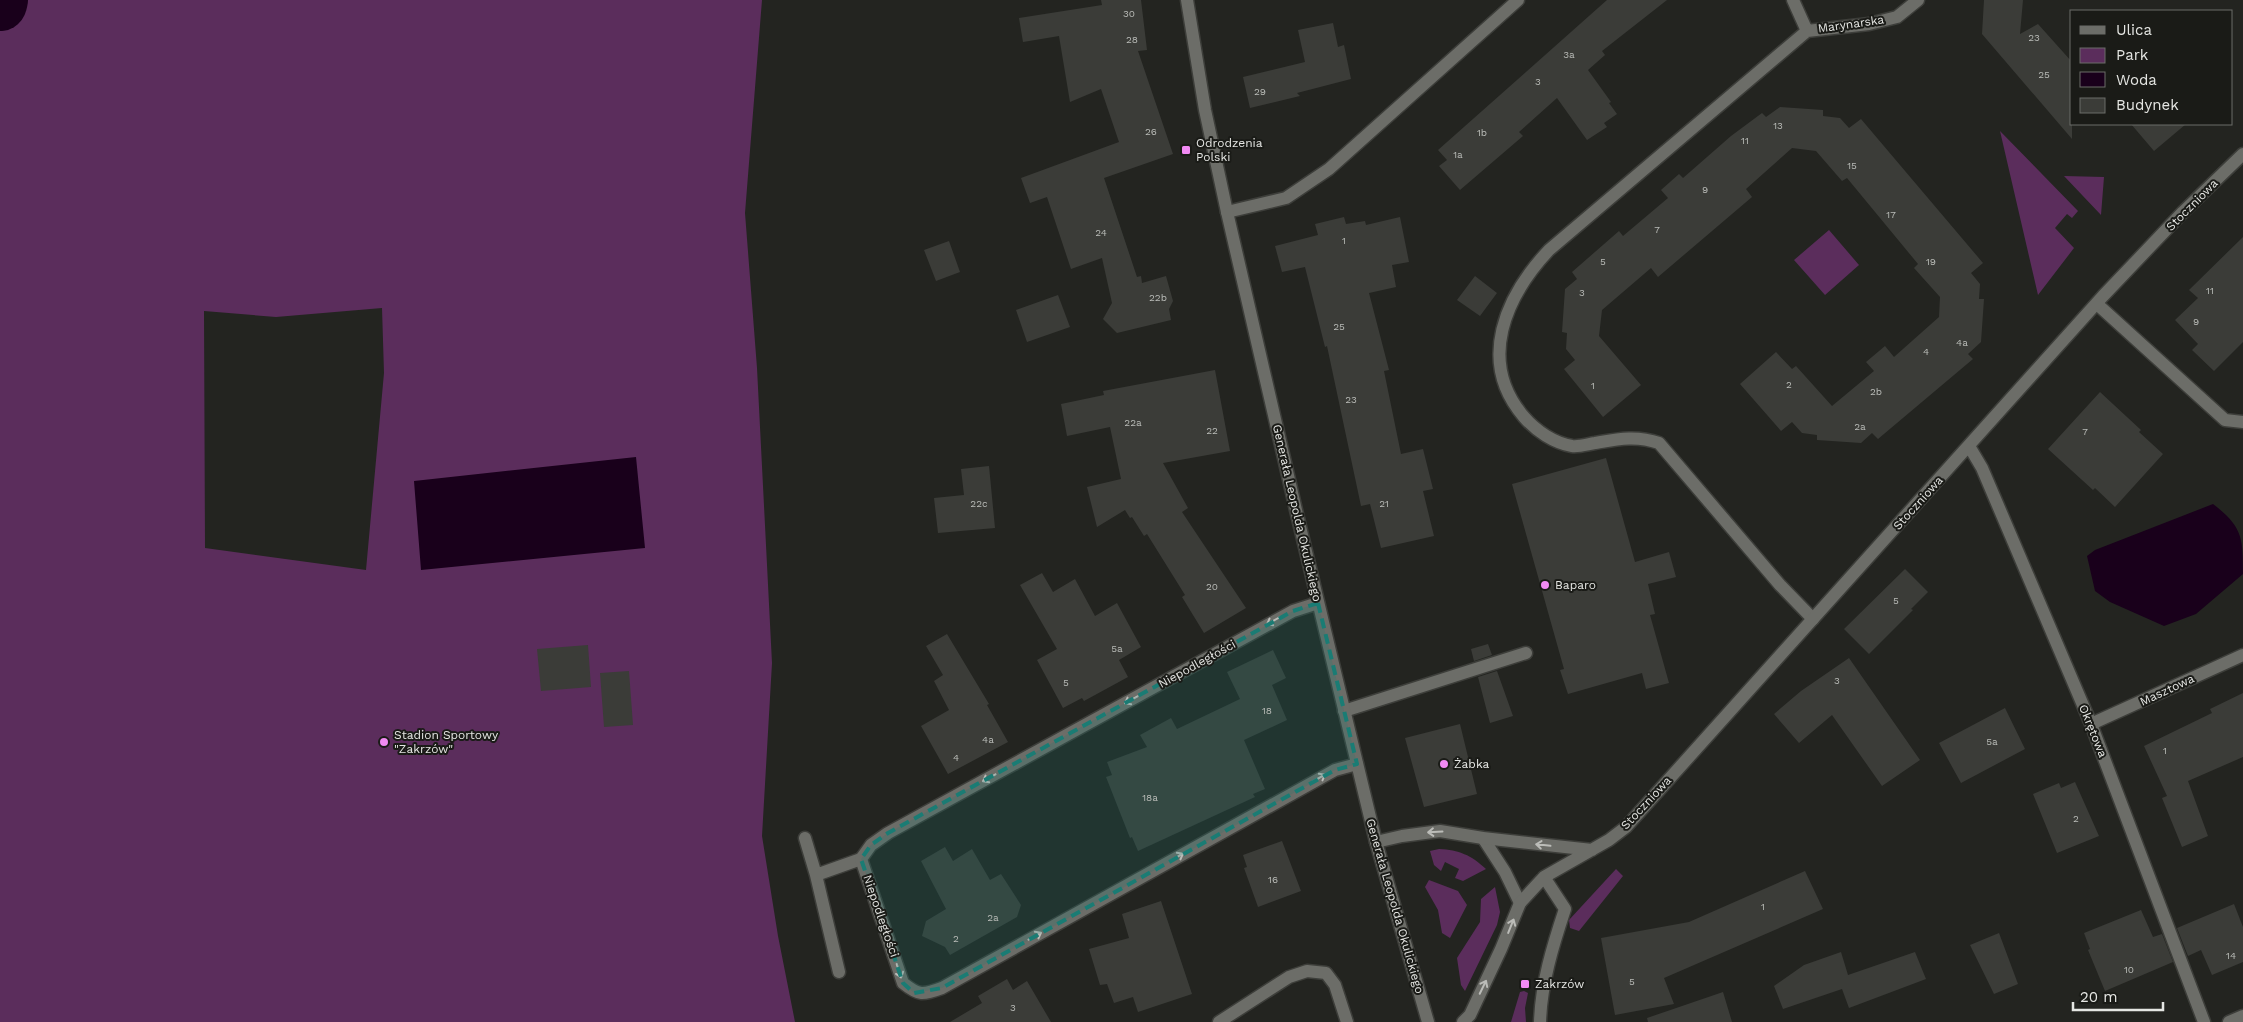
<svg xmlns="http://www.w3.org/2000/svg" width="2243" height="1022" font-family="'Work Sans',sans-serif">
	<style>
		.green { fill: #5b2d5c; fill-rule: evenodd }
		.water { fill: #19001b }
		.lines { fill: none; stroke-linecap: round; stroke-linejoin: round }
		.river { stroke: #19001b; stroke-width: 54 }
		.building { fill: #3b3c38 }
		.lane-casing { stroke: #3d3e3a; stroke-width: 15 }
		.street-casing { stroke: #3d3e3a; stroke-width: 15 }
		.secondary-casing { stroke: #3d3e3a; stroke-width: 15 }
		.lane { stroke: #6c6d68; stroke-width: 12 }
		.street { stroke: #6c6d68; stroke-width: 12 }
		.secondary { stroke: #6c6d68; stroke-width: 12 }
		.oneway { stroke: #bbbcb8 }
		.marked { fill: #1a7c74; fill-opacity: 0.2; stroke: #1a7c74; stroke-width: 4; stroke-dasharray: 10 6; stroke-linejoin: round }
		.poi-dot { fill: #f18af3; stroke: #1a1b17; stroke-width: 2 }
		.labels { text-anchor: middle; stroke-width: 4; stroke-linejoin: round; paint-order: stroke }
		.number-label { font-size: 10px; fill: #babcb8 }
		.street-label { font-size: 12px; fill: #e5e6e3; stroke: #1a1b17 }
		.poi-label { font-size: 12px; fill: #e5e6e3; stroke: #1a1b17; text-anchor: start }
	</style>
	<rect width="100%" height="100%" fill="#232420"/>
	<path class="green" d="M 0,0 L 762,0 L 745,213 L 757,368 L 772,663 L 762,836 L 778,936 L 795,1022 L 0,1022 ZM 382,308 L 384,373 L 366,570 L 205,548 L 204,311 L 276,317 Z
		M 2000,131 L 2078,211 L 2072,218 L 2067,214 L 2055,228 L 2074,248 L 2038,295 Z
		M 2064,176 L 2104,177 L 2101,215 Z
		M 1829,230 L 1859,265 L 1825,295 L 1794,260 Z
		M 1439,849 C 1459,850 1471,855 1486,869 L 1463,881 L 1455,878 L 1459,869 L 1445,862 L 1441,871 L 1434,865 L 1430,851 Z
		M 1616,869 L 1623,876 L 1579,931 L 1570,928 L 1569,920 Z
		M 1429,880 L 1458,891 L 1467,905 L 1450,938 L 1442,933 L 1438,910 L 1425,887 Z
		M 1495,887 L 1500,912 L 1497,925 L 1465,991 L 1461,985 L 1457,958 L 1480,922 L 1481,899 Z
		M 1524,991 L 1528,993 L 1525,1008 L 1526,1022 L 1511,1022 L 1520,992 Z"/>
	<path class="water" d="M 636,457 L 645,548 L 421,570 L 414,481 Z
		M 2213,504 C 2243,527 2243,538 2243,574 L 2196,614 L 2164,626 L 2110,602 L 2095,591 L 2087,556 L 2095,550 Z"/>
	<g class="lines">
		<path class="river" d="M 0,4 L 1,0"/>
	</g>
	<path class="building" d="M 1101,0 L 1141,0 L 1147,50 L 1138,51 L 1173,154 L 1104,178 L 1137,277 L 1141,276 L 1142,283 L 1166,276 L 1173,301 L 1169,309 L 1171,320 L 1117,333 L 1103,319 L 1112,303 L 1102,258 L 1071,269 L 1047,197 L 1030,203 L 1021,178 L 1119,142 L 1101,89 L 1070,102 L 1059,36 L 1023,42 L 1019,18 L 1102,5 Z
		M 1607,0 L 1667,0 L 1602,51 L 1605,55 L 1588,70 L 1611,102 L 1609,103 L 1617,114 L 1604,123 L 1607,127 L 1587,140 L 1557,98 L 1519,132 L 1523,136 L 1460,190 L 1439,166 L 1447,160 L 1438,150 Z
		M 1984,0 L 2023,0 L 2020,34 L 2038,24 L 2072,62 L 2072,139 L 1982,34 Z
		M 1333,23 L 1338,47 L 1344,45 L 1351,79 L 1297,93 L 1300,96 L 1250,108 L 1243,77 L 1305,62 L 1298,30 Z
		M 1780,107 L 1823,110 L 1823,116 L 1840,118 L 1849,128 L 1861,119 L 1983,263 L 1971,273 L 1980,284 L 1979,299 L 1984,299 L 1981,342 L 1968,354 L 1973,359 L 1878,439 L 1872,433 L 1861,443 L 1817,440 L 1817,435 L 1802,433 L 1792,422 L 1781,431 L 1740,384 L 1776,352 L 1792,369 L 1796,366 L 1832,406 L 1874,371 L 1866,362 L 1885,346 L 1894,357 L 1939,317 L 1940,297 L 1914,268 L 1918,264 L 1847,178 L 1842,181 L 1816,151 L 1792,148 L 1746,189 L 1752,197 L 1658,277 L 1651,268 L 1602,310 L 1599,336 L 1641,385 L 1603,417 L 1564,369 L 1575,360 L 1566,349 L 1567,333 L 1562,332 L 1565,289 L 1577,279 L 1572,272 L 1619,231 L 1623,236 L 1668,198 L 1661,190 L 1679,174 L 1683,178 L 1731,136 L 1762,113 L 1766,117 Z
		M 2131,124 L 2186,124 L 2154,151 Z
		M 1344,217 L 1346,224 L 1365,221 L 1366,225 L 1400,217 L 1409,262 L 1392,265 L 1396,287 L 1369,293 L 1389,370 L 1384,371 L 1401,454 L 1423,449 L 1433,489 L 1423,491 L 1434,536 L 1381,548 L 1370,504 L 1361,506 L 1327,346 L 1325,347 L 1305,267 L 1282,272 L 1275,246 L 1318,235 L 1315,224 Z
		M 2243,237 L 2243,342 L 2214,371 L 2192,350 L 2198,344 L 2175,320 L 2198,298 L 2189,290 Z
		M 949,241 L 960,272 L 936,281 L 924,250 Z
		M 1475,276 L 1497,293 L 1480,316 L 1457,300 Z
		M 1058,295 L 1070,327 L 1027,342 L 1016,310 Z
		M 1215,370 L 1230,451 L 1163,463 L 1188,508 L 1182,512 L 1246,608 L 1204,633 L 1182,597 L 1185,595 L 1147,534 L 1144,536 L 1132,517 L 1130,518 L 1125,510 L 1097,527 L 1087,487 L 1121,479 L 1110,427 L 1067,436 L 1061,404 L 1104,395 L 1103,391 Z
		M 2100,392 L 2141,430 L 2139,432 L 2163,454 L 2115,507 L 2095,488 L 2093,490 L 2048,449 Z
		M 1606,458 L 1635,562 L 1669,552 L 1676,577 L 1648,584 L 1655,614 L 1650,615 L 1669,683 L 1646,689 L 1642,673 L 1568,694 L 1560,670 L 1564,669 L 1512,484 Z
		M 989,466 L 995,528 L 938,533 L 934,498 L 964,495 L 961,469 Z
		M 1905,569 L 1928,592 L 1911,609 L 1913,610 L 1869,654 L 1844,629 Z
		M 1042,573 L 1053,592 L 1075,579 L 1095,616 L 1117,603 L 1141,647 L 1119,660 L 1128,677 L 1084,701 L 1082,698 L 1063,708 L 1037,660 L 1057,649 L 1020,585 Z
		M 947,634 L 989,704 L 987,705 L 1008,742 L 948,774 L 921,726 L 949,710 L 934,681 L 943,675 L 926,646 Z
		M 1488,644 L 1492,655 L 1474,661 L 1471,649 Z
		M 588,645 L 591,687 L 541,691 L 537,649 Z
		M 1273,650 L 1286,678 L 1272,685 L 1287,720 L 1244,740 L 1265,789 L 1253,794 L 1255,797 L 1138,851 L 1132,837 L 1130,838 L 1106,777 L 1112,775 L 1107,762 L 1147,747 L 1140,735 L 1171,718 L 1177,729 L 1240,699 L 1227,672 Z
		M 1849,658 L 1920,760 L 1882,786 L 1832,715 L 1799,743 L 1774,714 L 1801,691 Z
		M 629,671 L 633,725 L 604,727 L 600,673 Z
		M 1497,671 L 1513,716 L 1490,723 L 1478,677 Z
		M 2243,693 L 2243,757 L 2188,781 L 2208,836 L 2182,847 L 2162,798 L 2167,796 L 2144,746 L 2212,713 L 2210,709 Z
		M 2005,708 L 2025,749 L 1961,783 L 1939,743 Z
		M 1460,724 L 1477,794 L 1424,807 L 1405,738 Z
		M 2075,782 L 2099,836 L 2057,853 L 2033,794 L 2059,783 L 2061,788 Z
		M 1282,841 L 1301,891 L 1258,907 L 1244,868 L 1247,867 L 1243,855 Z
		M 945,847 L 953,861 L 972,849 L 990,880 L 1001,874 L 1021,905 L 1017,917 L 950,955 L 945,947 L 922,936 L 926,921 L 946,909 L 921,861 Z
		M 1805,871 L 1823,909 L 1664,978 L 1674,1004 L 1615,1015 L 1601,938 L 1689,922 Z
		M 1161,901 L 1192,994 L 1138,1012 L 1133,997 L 1114,1003 L 1107,984 L 1100,985 L 1089,949 L 1129,938 L 1122,914 Z
		M 2234,904 L 2243,927 L 2243,962 L 2212,975 L 2201,950 L 2188,956 L 2177,928 Z
		M 2141,910 L 2153,937 L 2162,934 L 2173,962 L 2105,991 L 2088,950 L 2090,949 L 2084,933 Z
		M 1999,933 L 2018,984 L 1994,994 L 1970,945 Z
		M 1841,952 L 1848,975 L 1915,952 L 1926,979 L 1849,1008 L 1842,989 L 1783,1009 L 1774,986 L 1804,965 Z
		M 1007,979 L 1013,990 L 1027,981 L 1051,1022 L 950,1022 L 982,1003 L 978,996 Z
		M 1723,992 L 1732,1022 L 1648,1022 L 1647,1018 Z"/>
	<g class="lines">
		<g class="lane-casing">
			<path id="lane" d="M 1793,0 L 1807,31 L 1549,250 C 1506,296 1476,361 1524,417 C 1536,431 1554,443 1572,446 C 1579,447 1588,444 1595,443 C 1618,439 1636,435 1659,443 L 1780,585 L 1813,619
				M 1807,31 L 1869,24 L 1897,17 L 1918,0
				M 2097,304 L 2225,420 L 2243,422
				M 1344,711 L 1526,653
				M 805,838 L 816,875 L 839,972
				M 1483,838 L 1505,872 L 1520,903
				M 816,875 L 861,859
				M 1219,1022 L 1289,977 L 1307,971 L 1326,973 L 1335,985 L 1347,1022"/>
		</g>
		<g class="street-casing">
			<path id="street" d="M 1227,212 L 1286,198 L 1329,169 L 1518,0
				M 1969,446 L 1982,468 L 2091,724 L 2204,1022
				M 1318,603 L 1293,611 L 888,833 L 871,845 L 861,859 L 903,983 C 919,996 923,995 942,988 L 1335,770 L 1357,764
				M 2091,724 L 2243,655
				M 1376,842 L 1402,836 L 1440,831 L 1483,838 L 1592,850
				M 1463,1022 L 1470,1015 L 1501,949 L 1520,903 L 1544,877 L 1609,840 L 1626,827 L 2103,296 L 2183,212 L 2243,154
				M 1540,1022 C 1541,984 1553,945 1565,909 L 1544,877
				M 2229,1022 L 2243,1016"/>
		</g>
		<g class="secondary-casing">
			<path id="secondary" d="M 1187,0 L 1205,110 L 1227,212 L 1296,510 L 1376,842 L 1428,1022"/>
		</g>
		<use href="#lane" class="lane"/>
		<use href="#street" class="street"/>
		<use href="#secondary" class="secondary"/>
	</g>
	<defs><path id="oneway-shaft" d="M-6 0H5M1.5-3L5.5 0L1.5 3" fill="none" stroke-width="1.6" stroke-linecap="round" stroke-linejoin="round" transform="scale(1.25)"/></defs>
	<g class="oneway">
		<use href="#oneway-shaft" transform="translate(1273 621) rotate(151)"/>
		<use href="#oneway-shaft" transform="translate(1131 700) rotate(151)"/>
		<use href="#oneway-shaft" transform="translate(989 778) rotate(151)"/>
		<use href="#oneway-shaft" transform="translate(1319 778) rotate(-29)"/>
		<use href="#oneway-shaft" transform="translate(1435 832) rotate(177)"/>
		<use href="#oneway-shaft" transform="translate(1543 845) rotate(-174)"/>
		<use href="#oneway-shaft" transform="translate(1177 857) rotate(-29)"/>
		<use href="#oneway-shaft" transform="translate(1511 926) rotate(-68)"/>
		<use href="#oneway-shaft" transform="translate(1035 936) rotate(-29)"/>
		<use href="#oneway-shaft" transform="translate(899 971) rotate(72)"/>
		<use href="#oneway-shaft" transform="translate(1483 987) rotate(-64)"/>
	</g>
	<path class="marked" d="M 1318,603 L 1357,764 L 1335,770 L 942,988 L 914,993 L 903,983 L 861,859 L 871,845 L 888,833 L 1293,611 Z"/>
	<g class="poi-dot">
		<rect x="1181" y="145" width="10" height="10" rx="2.5"/>
		<circle cx="1545" cy="585" r="5"/>
		<circle cx="384" cy="742" r="5"/>
		<circle cx="1444" cy="764" r="5"/>
		<rect x="1520" y="979" width="10" height="10" rx="2.5"/>
	</g>
	<g class="labels">
		<g class="number-label">
			<text x="1129" y="17">30</text>
			<text x="2034" y="41">23</text>
			<text x="1132" y="43">28</text>
			<text x="1569" y="58">3a</text>
			<text x="2044" y="78">25</text>
			<text x="1538" y="85">3</text>
			<text x="1260" y="95">29</text>
			<text x="1778" y="129">13</text>
			<text x="1151" y="135">26</text>
			<text x="1482" y="136">1b</text>
			<text x="1745" y="144">11</text>
			<text x="1458" y="158">1a</text>
			<text x="1852" y="169">15</text>
			<text x="1705" y="193">9</text>
			<text x="1891" y="218">17</text>
			<text x="1657" y="233">7</text>
			<text x="1101" y="236">24</text>
			<text x="1344" y="244">1</text>
			<text x="1603" y="265">5</text>
			<text x="1931" y="265">19</text>
			<text x="2210" y="294">11</text>
			<text x="1582" y="296">3</text>
			<text x="1158" y="301">22b</text>
			<text x="2196" y="325">9</text>
			<text x="1339" y="330">25</text>
			<text x="1962" y="346">4a</text>
			<text x="1926" y="355">4</text>
			<text x="1789" y="388">2</text>
			<text x="1593" y="389">1</text>
			<text x="1876" y="395">2b</text>
			<text x="1351" y="403">23</text>
			<text x="1133" y="426">22a</text>
			<text x="1860" y="430">2a</text>
			<text x="1212" y="434">22</text>
			<text x="2085" y="435">7</text>
			<text x="979" y="507">22c</text>
			<text x="1384" y="507">21</text>
			<text x="1212" y="590">20</text>
			<text x="1896" y="604">5</text>
			<text x="1117" y="652">5a</text>
			<text x="1837" y="684">3</text>
			<text x="1066" y="686">5</text>
			<text x="1267" y="714">18</text>
			<text x="988" y="743">4a</text>
			<text x="1992" y="745">5a</text>
			<text x="2165" y="754">1</text>
			<text x="956" y="761">4</text>
			<text x="1150" y="801">18a</text>
			<text x="2076" y="822">2</text>
			<text x="1273" y="883">16</text>
			<text x="1763" y="910">1</text>
			<text x="993" y="921">2a</text>
			<text x="956" y="942">2</text>
			<text x="2231" y="959">14</text>
			<text x="2129" y="973">10</text>
			<text x="1632" y="985">5</text>
			<text x="1013" y="1011">3</text>
		</g>
		<g class="street-label">
			<text transform="translate(1851 24) rotate(-8)" y="4">Marynarska</text>
			<text transform="translate(2192 205) rotate(-45)" y="4">Stoczniowa</text>
			<text transform="translate(1918 503) rotate(-48)" y="4">Stoczniowa</text>
			<text transform="translate(1297 513) rotate(77)" y="4">Generała Leopolda Okulickiego</text>
			<text transform="translate(1197 664) rotate(-29)" y="4">Niepodległości</text>
			<text transform="translate(2167 690) rotate(-25)" y="4">Masztowa</text>
			<text transform="translate(2093 731) rotate(68)" y="4">Okrętowa</text>
			<text transform="translate(1646 803) rotate(-47)" y="4">Stoczniowa</text>
			<text transform="translate(1395 906) rotate(74)" y="4">Generała Leopolda Okulickiego</text>
			<text transform="translate(881 916) rotate(71)" y="4">Niepodległości</text>
		</g>
		<g class="poi-label">
			<text x="1196" y="147">Odrodzenia<tspan x="1196" dy="14">Polski</tspan></text>
			<text x="1555" y="589">Baparo</text>
			<text x="394" y="739">Stadion Sportowy<tspan x="394" dy="14">"Zakrzów"</tspan></text>
			<text x="1454" y="768">Żabka</text>
			<text x="1535" y="988">Zakrzów</text>
		</g>
	</g>
	<rect x="2070" y="10" width="162" height="115" fill="#1a1b17" stroke="#6b6c69"/>
	<rect x="2080" y="26" width="25" height="8" fill="#6c6d68" stroke="#6b6c69"/>
	<text x="2116" y="35" font-size="15" fill="#e5e6e3">Ulica</text>
	<rect x="2080" y="48" width="25" height="15" fill="#5b2d5c" stroke="#6b6c69"/>
	<text x="2116" y="60" font-size="15" fill="#e5e6e3">Park</text>
	<rect x="2080" y="72" width="25" height="15" fill="#19001b" stroke="#6b6c69"/>
	<text x="2116" y="85" font-size="15" fill="#e5e6e3">Woda</text>
	<rect x="2080" y="98" width="25" height="15" fill="#3b3c38" stroke="#6b6c69"/>
	<text x="2116" y="110" font-size="15" fill="#e5e6e3">Budynek</text>
	<path d="M2073 1002v8h90v-8" fill="none" stroke="#e5e6e3" stroke-width="2.5"/>
	<text x="2080" y="1002" font-size="15" fill="#e5e6e3" stroke="#1a1b17" stroke-width="4" paint-order="stroke">20 m</text>
</svg>
